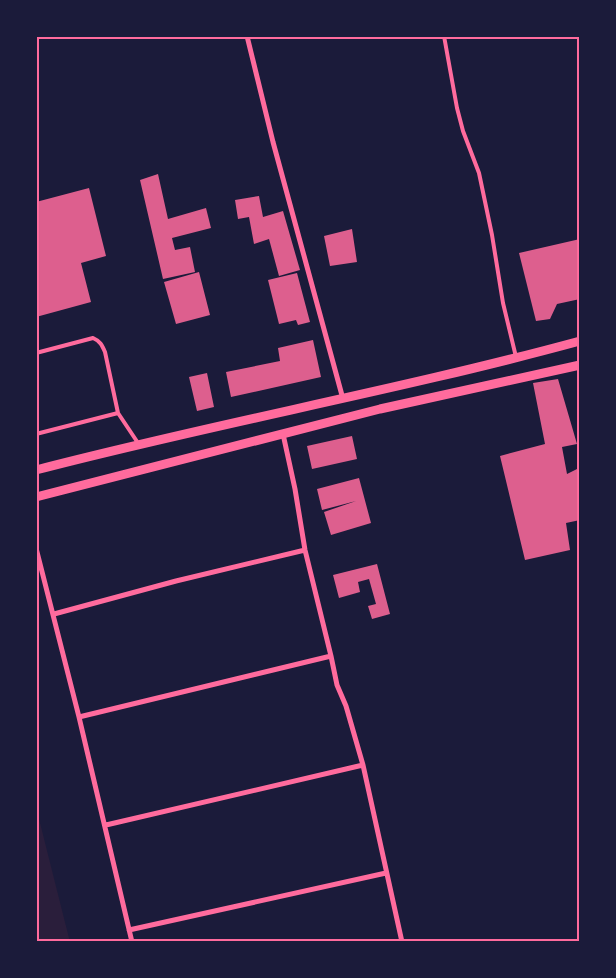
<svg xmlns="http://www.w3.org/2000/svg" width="616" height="978" font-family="'Source Serif 4',serif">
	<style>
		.green { fill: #2a1e3b }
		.building { fill: #dd5f8e }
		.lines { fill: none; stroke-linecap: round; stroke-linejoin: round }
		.service { stroke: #ff6b9d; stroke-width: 4 }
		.minor { stroke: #ff6b9d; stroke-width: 5 }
		.tertiary { stroke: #ff6b9d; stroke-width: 9 }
		.neatline { fill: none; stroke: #ff6b9d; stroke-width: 2 }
	</style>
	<rect width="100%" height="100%" fill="#1b1b3a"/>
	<path class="green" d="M 36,807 L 70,942 L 36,942 Z"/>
	<path class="building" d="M 158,174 L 168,219 L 206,208 L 211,228 L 172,238 L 175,250 L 190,247 L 195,272 L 163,279 L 140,180 Z
		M 89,188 L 106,256 L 81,263 L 91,302 L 36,317 L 36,202 Z
		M 259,196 L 263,217 L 283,211 L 300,270 L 279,276 L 269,239 L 254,244 L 249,217 L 238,219 L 235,200 Z
		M 352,229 L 357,262 L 330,266 L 324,236 Z
		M 580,239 L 580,299 L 557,304 L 550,319 L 536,321 L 519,253 Z
		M 199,272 L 210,315 L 176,324 L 164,282 Z
		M 297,273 L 310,322 L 298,325 L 296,320 L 279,324 L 268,280 Z
		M 313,340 L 321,377 L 231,397 L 226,372 L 280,361 L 278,348 Z
		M 207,373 L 214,407 L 197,411 L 189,377 Z
		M 558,379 L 577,444 L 562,447 L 567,474 L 577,469 L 580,478 L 580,520 L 566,523 L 570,550 L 525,560 L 500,456 L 545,444 L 533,383 Z
		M 352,436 L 357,459 L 312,469 L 307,446 Z
		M 359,478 L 371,523 L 331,535 L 324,512 L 356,501 L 322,510 L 317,489 Z
		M 377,564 L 390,614 L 372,619 L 368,606 L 376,604 L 369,579 L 358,582 L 360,592 L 339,598 L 333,575 Z"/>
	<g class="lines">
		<path class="service" d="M 444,36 L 457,108 L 463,131 L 479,173 L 492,235 L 503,303 L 516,357
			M 36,353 L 93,338 C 100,341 102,345 105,352 L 118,413
			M 36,434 L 118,413 L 138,443"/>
		<path class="minor" d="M 247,36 L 273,142 L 343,399
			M 283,434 L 295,489 L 305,550 L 331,656 L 337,685 L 346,706 L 363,765 L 402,942
			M 36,548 L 79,717 L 132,942
			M 54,614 L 176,581 L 305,550
			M 79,717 L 331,656
			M 106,825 L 363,765
			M 129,930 L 386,873"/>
		<path class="tertiary" d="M 36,470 C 216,423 400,390 580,341
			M 36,497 L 380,409 L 580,365"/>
	</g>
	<rect width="616" height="978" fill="none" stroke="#1b1b3a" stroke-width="75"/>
	<rect x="38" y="38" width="540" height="902" class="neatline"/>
</svg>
